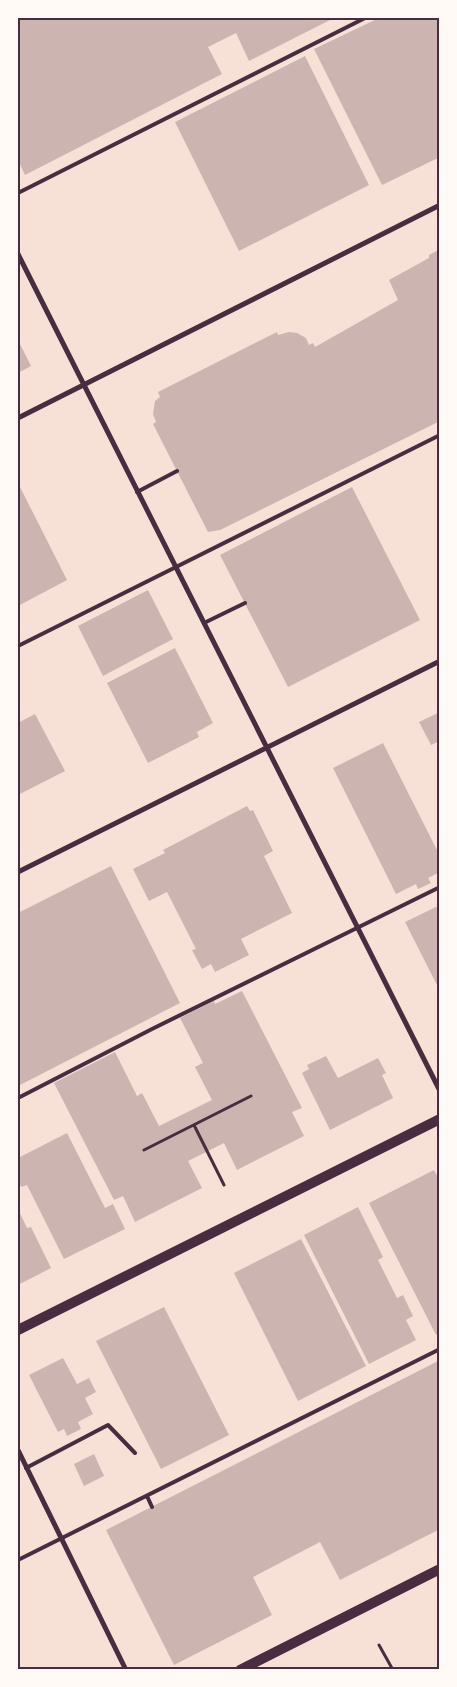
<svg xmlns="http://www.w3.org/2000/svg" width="457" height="1687" font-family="Manrope,sans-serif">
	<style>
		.building { fill: #ccb4b1 }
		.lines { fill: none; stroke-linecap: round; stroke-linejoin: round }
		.path { stroke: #4a2c40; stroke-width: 3 }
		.service { stroke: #4a2c40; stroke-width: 4 }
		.minor { stroke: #4a2c40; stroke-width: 5 }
		.secondary { stroke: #4a2c40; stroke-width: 10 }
		.neatline { fill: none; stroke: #4a2c40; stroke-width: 2 }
	</style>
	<rect width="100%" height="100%" fill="#f7e1d7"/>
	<path class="building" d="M 18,18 L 334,18 L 249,61 L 236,33 L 208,47 L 222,74 L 25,175 L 18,160 Z
		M 379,18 L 440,18 L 440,157 L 382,185 L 314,49 Z
		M 305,56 L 369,185 L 239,251 L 175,122 Z
		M 440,249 L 440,421 L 220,530 L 208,532 L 153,424 L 156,422 L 153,414 L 155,401 L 160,397 L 158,392 L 277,332 L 278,335 L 289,332 L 297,333 L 306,338 L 309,345 L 313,343 L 315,347 L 398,300 L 389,280 L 429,258 L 429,255 Z
		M 18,340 L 31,366 L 18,373 Z
		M 18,483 L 67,580 L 18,606 Z
		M 352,487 L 420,620 L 288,687 L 220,555 Z
		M 148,590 L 173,639 L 103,676 L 78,626 Z
		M 175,648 L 213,723 L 197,732 L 199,737 L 148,763 L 107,683 Z
		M 440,712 L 440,741 L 431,745 L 419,722 Z
		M 35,714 L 65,771 L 18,795 L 18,723 Z
		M 383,743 L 440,856 L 440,872 L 428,878 L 431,883 L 418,889 L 416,884 L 396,894 L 333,768 Z
		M 247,806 L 250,811 L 253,810 L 273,851 L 264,856 L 292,913 L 241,939 L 249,955 L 215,972 L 211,964 L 202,969 L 192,950 L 196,949 L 167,892 L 149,901 L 133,869 L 165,853 L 163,850 Z
		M 111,866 L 180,1003 L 18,1086 L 18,913 Z
		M 440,905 L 440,991 L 405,922 Z
		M 242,991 L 302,1108 L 292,1112 L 304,1136 L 237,1170 L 224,1143 L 188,1161 L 202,1188 L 135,1222 L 123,1196 L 114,1200 L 54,1083 L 115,1052 L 137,1096 L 142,1093 L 159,1126 L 212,1100 L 195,1067 L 203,1063 L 180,1018 L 214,1001 L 215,1004 Z
		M 326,1056 L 338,1078 L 378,1058 L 386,1073 L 382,1075 L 393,1098 L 330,1130 L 302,1073 L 309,1069 L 307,1065 Z
		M 67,1133 L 105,1208 L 113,1204 L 125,1229 L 64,1259 L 27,1185 L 21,1187 L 18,1180 L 18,1158 Z
		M 434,1170 L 440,1181 L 440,1333 L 436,1335 L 369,1203 Z
		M 358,1207 L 383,1257 L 378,1260 L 397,1298 L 403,1295 L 413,1316 L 406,1320 L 416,1340 L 369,1364 L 304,1235 Z
		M 18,1209 L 27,1228 L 31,1227 L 51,1268 L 18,1285 Z
		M 301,1239 L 366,1366 L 298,1401 L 234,1273 Z
		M 164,1307 L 229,1435 L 161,1469 L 96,1341 Z
		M 63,1358 L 77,1384 L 89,1378 L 96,1392 L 85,1398 L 93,1414 L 78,1422 L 81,1429 L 67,1436 L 64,1429 L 58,1432 L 29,1375 Z
		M 440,1360 L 440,1529 L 340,1580 L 320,1542 L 253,1577 L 272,1615 L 174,1665 L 106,1530 Z
		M 94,1454 L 104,1476 L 84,1486 L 74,1464 Z"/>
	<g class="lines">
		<path class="path" d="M 194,1125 L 224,1185
			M 144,1150 L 251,1096
			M 379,1645 L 393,1670"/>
		<path class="service" d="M 18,193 L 365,18
			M 137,492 L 177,471
			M 204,623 L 245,603
			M 18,646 L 440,435
			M 18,1098 L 152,1029 L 440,887
			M 26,1468 L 108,1425 L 135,1453
			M 147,1496 L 152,1507
			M 18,1560 L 440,1349"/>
		<path class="minor" d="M 18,254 L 440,1091
			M 18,418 L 440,205
			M 18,872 L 440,661
			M 18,1450 L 126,1670"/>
		<path class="secondary" d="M 18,1330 L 440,1119
			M 240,1670 L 440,1569"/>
	</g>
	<rect width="457" height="1687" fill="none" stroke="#fffaf5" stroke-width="38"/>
	<rect x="19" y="19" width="419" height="1649" class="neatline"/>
</svg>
